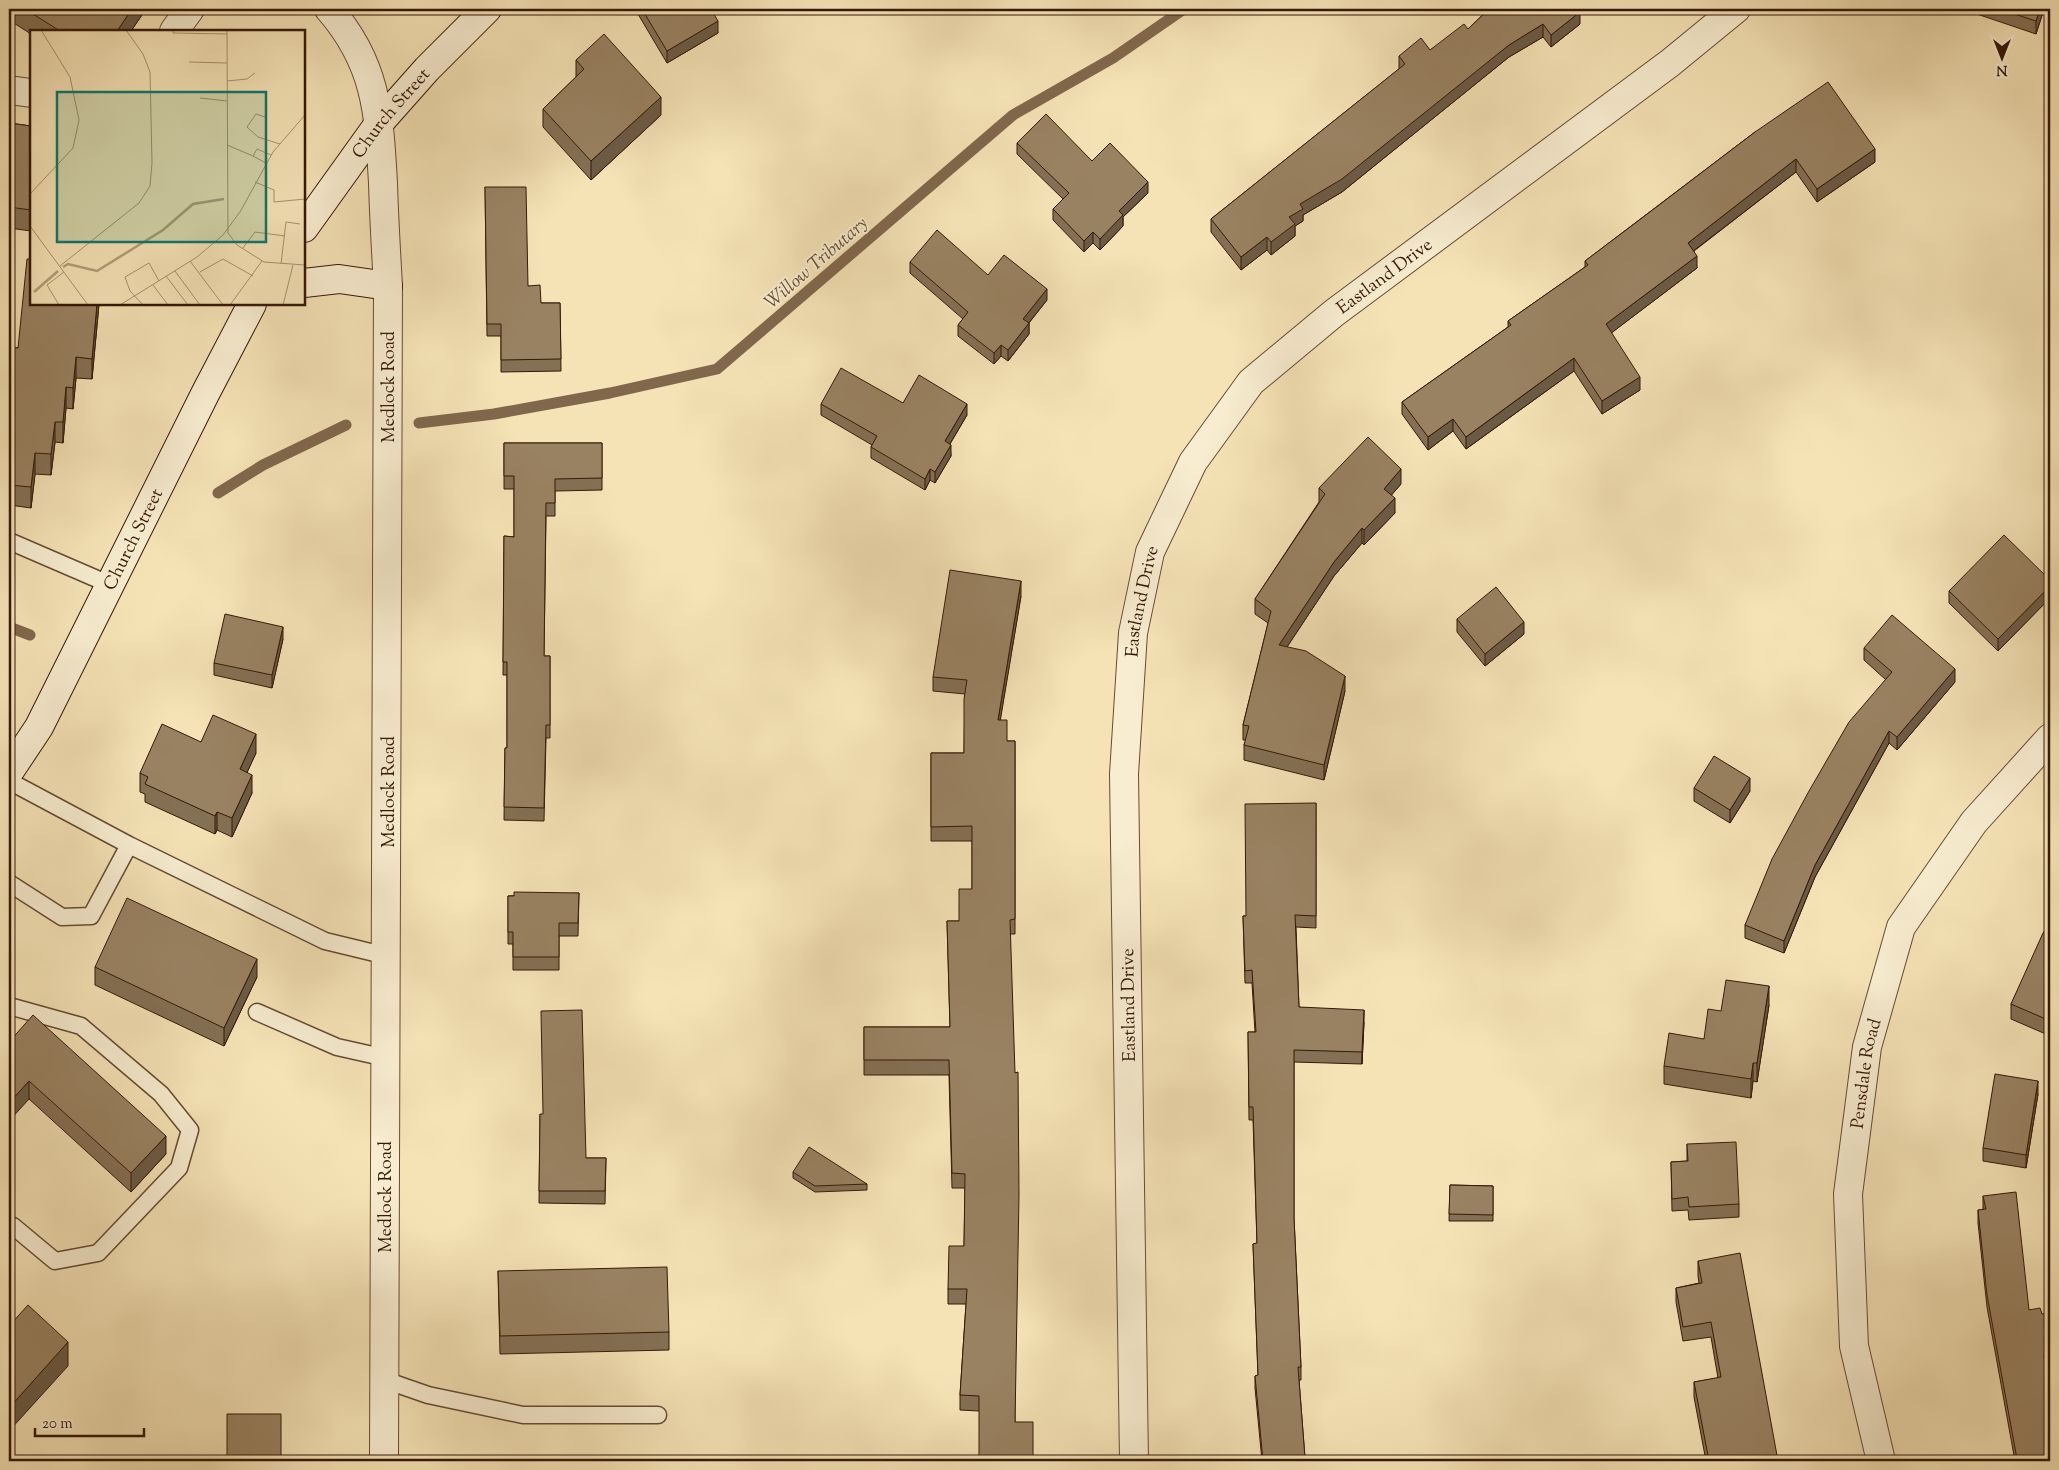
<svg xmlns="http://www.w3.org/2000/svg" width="2059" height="1470" font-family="'Sorts Mill Goudy',serif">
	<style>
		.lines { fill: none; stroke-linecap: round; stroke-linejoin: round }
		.stream { stroke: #81684c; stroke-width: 11 }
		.service-casing { stroke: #654b33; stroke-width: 19 }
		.minor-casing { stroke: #654b33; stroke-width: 30 }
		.secondary-casing { stroke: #351807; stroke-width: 30 }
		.service { stroke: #f8edd0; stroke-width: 16 }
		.minor { stroke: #f8edd0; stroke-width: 28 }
		.secondary { stroke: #f8edd0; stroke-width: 28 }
		.wall { fill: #847054; stroke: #351807 }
		.shaded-wall { fill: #6b5b45; stroke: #351807 }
		.building { fill: #998262; stroke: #351807 }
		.labels { text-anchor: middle; stroke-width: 4; stroke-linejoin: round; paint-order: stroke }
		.street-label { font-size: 18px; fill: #351807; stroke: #f8edd0 }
		.water-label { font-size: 19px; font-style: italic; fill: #684e35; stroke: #f8edd0 }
		.inset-river { fill: none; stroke: #b49e7a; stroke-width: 2.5 }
		.inset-road { fill: none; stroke: #a89270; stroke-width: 1 }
		.view { fill: #0f766e; fill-opacity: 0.15; stroke: #0f766e; stroke-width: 2.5 }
		.inset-edge { fill: none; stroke: #351807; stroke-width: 2.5 }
	</style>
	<rect width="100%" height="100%" fill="#f5e3b6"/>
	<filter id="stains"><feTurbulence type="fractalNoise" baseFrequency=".004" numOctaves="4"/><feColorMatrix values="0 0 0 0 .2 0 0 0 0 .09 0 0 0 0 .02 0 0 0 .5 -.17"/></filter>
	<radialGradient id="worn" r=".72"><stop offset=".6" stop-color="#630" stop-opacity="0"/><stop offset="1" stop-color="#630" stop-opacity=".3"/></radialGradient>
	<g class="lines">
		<path class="stream" d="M 419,423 L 494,414 L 610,393 L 717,369 L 1013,115 L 1113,58 L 1184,9
			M 218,493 L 263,465 L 346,425
			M 9,627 L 30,635"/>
		<g class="service-casing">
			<path id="service" d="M 9,541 L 111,585
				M 9,781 L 129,845 L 91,916 L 62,917 L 9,883
				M 129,845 L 325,941 L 387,956
				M 9,1006 L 81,1026 L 161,1094 L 190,1130 L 179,1168 L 98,1253 L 55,1261 L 13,1226
				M 257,1012 L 337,1047 L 386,1058
				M 385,1380 L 428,1395 L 523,1415 L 658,1415"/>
		</g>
		<g class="minor-casing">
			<g id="minor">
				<path d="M 329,9 C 377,64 379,114 383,183 C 384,218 386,252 388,286 L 384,1461"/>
				<path d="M 174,31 L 190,9"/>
				<path d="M 9,90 L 31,93"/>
				<path id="s1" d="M 1134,1461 L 1124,774 L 1133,633 L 1150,552 L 1193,462 L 1251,382 L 1334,313 L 1670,63 L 1736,9"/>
				<path id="s2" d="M 1881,1461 L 1854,1346 L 1848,1194 L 1867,1047 L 1901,927 L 1974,822 L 2050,738"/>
			</g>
		</g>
		<g class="secondary-casing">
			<g id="secondary">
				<path id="s3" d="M 304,228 L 380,122 L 427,69 L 487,9"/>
				<path d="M 304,283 L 339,279 L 388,286"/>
				<path id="s4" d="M 9,772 L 39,727 L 205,394 L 252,304"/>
			</g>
		</g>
		<use href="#service" class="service"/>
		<use href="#minor" class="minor"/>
		<use href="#secondary" class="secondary"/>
	</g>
	<path class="wall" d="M 9,9 L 146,9 L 131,31 L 31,31 L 31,34 L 9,20 Z
		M 635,9 L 711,9 L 718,33 L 667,63 Z
		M 1489,9 L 1580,24 L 1551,47 L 1543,37 L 1509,57 L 1342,192 L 1303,215 L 1303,221 L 1295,226 L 1295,236 L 1271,255 L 1267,250 L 1241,270 L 1211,232 L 1211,219 L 1399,69 L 1399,56 L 1430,50 L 1468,29 Z
		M 1962,9 L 2044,9 L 2036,34 Z
		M 576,60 L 661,115 L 591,180 L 543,127 L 543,109 L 576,77 Z
		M 9,123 L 31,126 L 31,231 L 9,228 Z
		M 1755,132 L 1875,162 L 1817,202 L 1796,172 L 1694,251 L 1697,268 L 1611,333 L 1640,390 L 1602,414 L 1574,371 L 1466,449 L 1453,431 L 1428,450 L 1402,414 L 1402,402 L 1508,327 L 1508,321 L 1585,267 L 1585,261 Z
		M 1017,143 L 1092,161 L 1148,193 L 1123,217 L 1123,226 L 1100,250 L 1093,243 L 1084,252 L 1053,220 L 1053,209 L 1063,199 L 1017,154 Z
		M 485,187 L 528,286 L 541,303 L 560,303 L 561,371 L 501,372 L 501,336 L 487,336 Z
		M 910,262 L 988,275 L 1047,300 L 1029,323 L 1029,334 L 1008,361 L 1001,356 L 994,364 L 958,336 L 958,325 L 963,319 L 910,273 Z
		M 31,304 L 99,304 L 92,379 L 76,378 L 73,409 L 66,408 L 63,443 L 55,442 L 51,475 L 35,474 L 31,508 L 9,505 L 9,347 L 18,348 Z
		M 903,403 L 967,415 L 950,444 L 951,456 L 935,483 L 930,480 L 925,490 L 871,458 L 871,447 L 872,445 L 821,415 L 821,404 Z
		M 504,443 L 602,443 L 602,490 L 555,491 L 555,516 L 546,516 L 544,656 L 550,656 L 550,738 L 546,738 L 544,821 L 504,820 L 505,748 L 507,748 L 507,675 L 503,675 L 504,536 L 514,537 L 514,489 L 504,489 Z
		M 1401,484 L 1391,495 L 1395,513 L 1364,545 L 1362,543 L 1334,576 L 1287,647 L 1345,691 L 1324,780 L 1244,760 L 1244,745 L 1246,740 L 1243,740 L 1243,725 L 1268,623 L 1255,614 L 1255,599 L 1319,502 L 1319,488 Z
		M 2050,580 L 2050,598 L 1998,651 L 1949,603 L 1949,591 Z
		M 1021,596 L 1000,720 L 1007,741 L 1015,741 L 1015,934 L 1010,934 L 1015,1422 L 1033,1461 L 979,1411 L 960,1410 L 960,1395 L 966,1304 L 948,1304 L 948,1289 L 964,1246 L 965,1188 L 952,1188 L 949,1075 L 864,1075 L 864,1027 L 950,1027 L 947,921 L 959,921 L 972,889 L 972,841 L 931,841 L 931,753 L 964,753 L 965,694 L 933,691 L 933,677 Z
		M 1457,619 L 1524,634 L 1485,666 L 1457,632 Z
		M 283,639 L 272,688 L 214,675 L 214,663 Z
		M 1864,648 L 1955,682 L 1897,750 L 1889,743 L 1815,877 L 1784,953 L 1745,938 L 1745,925 L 1886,680 L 1864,660 Z
		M 201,742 L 256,753 L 247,772 L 252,793 L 232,837 L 217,830 L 215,834 L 145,802 L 145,794 L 140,792 L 140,773 Z
		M 1694,788 L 1750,791 L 1730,823 L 1694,801 Z
		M 1316,803 L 1316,928 L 1296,927 L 1299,1007 L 1364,1022 L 1362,1064 L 1294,1062 L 1294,1218 L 1301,1367 L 1301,1380 L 1299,1380 L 1305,1458 L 1321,1461 L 1262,1461 L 1255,1388 L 1255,1376 L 1258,1375 L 1253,1244 L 1257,1243 L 1253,1120 L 1249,1120 L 1248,1032 L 1255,1032 L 1252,983 L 1245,983 L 1243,916 L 1246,916 Z
		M 579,893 L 578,936 L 559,936 L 559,970 L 513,970 L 513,944 L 508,944 L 508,896 Z
		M 2050,924 L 2048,1035 L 2011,1019 L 2011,1004 Z
		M 95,967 L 257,977 L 224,1046 L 95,985 Z
		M 1769,1005 L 1757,1082 L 1753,1081 L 1751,1098 L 1664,1084 L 1664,1066 L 1704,1039 L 1721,1011 Z
		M 9,1042 L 166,1154 L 131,1192 L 29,1099 Z
		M 2038,1094 L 2026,1168 L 1983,1161 L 1983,1148 Z
		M 540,1114 L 586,1158 L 606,1158 L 605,1204 L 539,1203 Z
		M 1687,1144 L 1739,1204 L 1739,1217 L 1689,1220 L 1688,1210 L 1672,1211 L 1671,1162 L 1687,1161 Z
		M 793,1172 L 867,1184 L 867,1190 L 815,1192 L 793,1178 Z
		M 1450,1185 L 1493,1186 L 1493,1221 L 1449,1221 Z
		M 1983,1196 L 2029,1310 L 2042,1314 L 2050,1319 L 2050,1367 L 2047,1368 L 2050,1390 L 2050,1461 L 2015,1461 L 1987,1307 L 1978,1223 L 1978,1210 L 1983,1210 Z
		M 1698,1261 L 1778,1461 L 1706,1461 L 1694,1397 L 1694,1382 L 1718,1378 L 1711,1337 L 1683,1341 L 1676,1302 L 1676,1288 L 1699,1283 L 1698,1276 Z
		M 498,1271 L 669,1332 L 669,1350 L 500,1354 Z"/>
	<path class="shaded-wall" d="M 132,9 L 146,9 L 131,31 L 117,31 Z
		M 2040,9 L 2044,9 L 2036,34 L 2036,21 Z
		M 1580,12 L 1580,24 L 1551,47 L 1551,35 Z
		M 718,21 L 718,33 L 667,63 L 667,51 Z
		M 1543,24 L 1543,37 L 1509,57 L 1342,192 L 1303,215 L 1303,221 L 1295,226 L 1295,236 L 1271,255 L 1271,242 L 1289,217 L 1300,204 L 1509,45 Z
		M 661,97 L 661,115 L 591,180 L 591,161 Z
		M 1875,149 L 1875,162 L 1817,202 L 1817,189 Z
		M 1796,159 L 1796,172 L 1688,255 L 1688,243 Z
		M 1148,182 L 1148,193 L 1123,217 L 1123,226 L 1100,250 L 1100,239 L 1119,211 Z
		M 1093,232 L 1093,243 L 1084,252 L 1084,241 Z
		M 1267,237 L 1267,250 L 1241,270 L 1241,257 Z
		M 1697,256 L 1697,268 L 1606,337 L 1606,324 Z
		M 1047,289 L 1047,300 L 1023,330 L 1023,319 Z
		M 97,304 L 99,304 L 92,379 L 92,359 Z
		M 1029,323 L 1029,334 L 1008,361 L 1008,350 Z
		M 1001,345 L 1001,356 L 994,364 L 994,353 Z
		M 76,357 L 76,378 L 73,409 L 73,388 Z
		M 1574,358 L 1574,371 L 1466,449 L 1466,437 Z
		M 1640,377 L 1640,390 L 1602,414 L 1602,401 Z
		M 66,387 L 66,408 L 63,443 L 63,422 Z
		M 967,404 L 967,415 L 945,452 L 945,441 Z
		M 1453,419 L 1453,431 L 1428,450 L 1428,437 Z
		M 55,422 L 55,442 L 51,475 L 51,454 Z
		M 951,445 L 951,456 L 935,483 L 935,472 Z
		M 35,453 L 35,474 L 31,508 L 31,487 Z
		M 930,469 L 930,480 L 925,490 L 925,479 Z
		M 1401,469 L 1401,484 L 1384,504 L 1384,489 Z
		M 1395,498 L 1395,513 L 1364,545 L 1364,530 Z
		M 1362,528 L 1362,543 L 1334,576 L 1279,659 L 1279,645 L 1334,562 Z
		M 1021,581 L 1021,596 L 998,734 L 998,720 Z
		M 2050,586 L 2050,598 L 1998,651 L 1998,639 Z
		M 1524,622 L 1524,634 L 1485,666 L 1485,654 Z
		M 283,627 L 283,639 L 272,688 L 272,675 Z
		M 1955,669 L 1955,682 L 1897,750 L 1897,737 Z
		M 1345,676 L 1345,691 L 1324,780 L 1324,765 Z
		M 1889,731 L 1889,743 L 1815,877 L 1784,953 L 1784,941 L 1815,865 Z
		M 256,734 L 256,753 L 240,788 L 240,769 Z
		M 252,775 L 252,793 L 232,837 L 232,818 Z
		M 1750,778 L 1750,791 L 1730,823 L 1730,810 Z
		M 217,812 L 217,830 L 215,834 L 215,816 Z
		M 257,959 L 257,977 L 224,1046 L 224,1028 Z
		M 1769,986 L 1769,1005 L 1757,1082 L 1757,1063 Z
		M 1364,1010 L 1364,1022 L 1362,1064 L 1362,1052 Z
		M 2050,1015 L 2050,1030 L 2048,1035 L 2048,1020 Z
		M 1753,1063 L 1753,1081 L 1751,1098 L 1751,1079 Z
		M 29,1081 L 29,1099 L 9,1121 L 9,1103 Z
		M 2038,1081 L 2038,1094 L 2026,1168 L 2026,1155 Z
		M 166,1136 L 166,1154 L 131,1192 L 131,1173 Z
		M 68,1342 L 68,1366 L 9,1431 L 9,1408 Z
		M 2022,1457 L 2022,1461 L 2017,1461 L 2017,1459 Z"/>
	<path class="building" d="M 25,9 L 132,9 L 117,31 L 60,31 Z
		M 642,9 L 711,9 L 718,21 L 667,51 Z
		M 1489,9 L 1578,9 L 1580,12 L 1551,35 L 1543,24 L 1509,45 L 1342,179 L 1300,204 L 1303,209 L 1289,217 L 1295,224 L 1271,242 L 1267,237 L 1241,257 L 1211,219 L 1405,64 L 1399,56 L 1421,38 L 1430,50 L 1464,24 L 1468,29 Z
		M 1999,9 L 2040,9 L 2036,21 Z
		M 604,34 L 661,97 L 591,161 L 543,109 L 584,69 L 576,60 Z
		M 1828,82 L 1875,149 L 1817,189 L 1796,159 L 1688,243 L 1697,256 L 1606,324 L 1640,377 L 1602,401 L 1574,358 L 1466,437 L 1453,419 L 1428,437 L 1402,402 L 1511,325 L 1508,321 L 1588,265 L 1585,261 L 1638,221 L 1755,132 Z
		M 1046,114 L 1092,161 L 1110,143 L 1148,182 L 1119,211 L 1123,215 L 1100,239 L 1093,232 L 1084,241 L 1053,209 L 1069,193 L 1017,143 Z
		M 9,123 L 31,126 L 31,210 L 9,207 Z
		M 485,187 L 526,187 L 528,286 L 540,285 L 541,303 L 560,303 L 561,359 L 501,360 L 501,324 L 487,324 Z
		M 937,230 L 988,275 L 1004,255 L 1047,289 L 1023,319 L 1029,323 L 1008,350 L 1001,345 L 994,353 L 958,325 L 968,312 L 910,262 Z
		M 27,259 L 31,259 L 31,304 L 97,304 L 92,359 L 76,357 L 73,388 L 66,387 L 63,422 L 55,422 L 51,454 L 35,453 L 31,487 L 9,485 L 9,347 L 18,348 Z
		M 841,368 L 903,403 L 919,375 L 967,404 L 945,441 L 951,445 L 935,472 L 930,469 L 925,479 L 871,447 L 877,436 L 821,404 Z
		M 1368,437 L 1401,469 L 1384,489 L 1395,498 L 1364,530 L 1362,528 L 1334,562 L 1279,645 L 1306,651 L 1345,676 L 1324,765 L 1244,745 L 1249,726 L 1243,725 L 1271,611 L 1255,599 L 1325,494 L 1319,488 Z
		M 504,443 L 602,443 L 602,478 L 555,479 L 555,503 L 546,503 L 544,656 L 550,656 L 550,725 L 546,725 L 544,808 L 504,807 L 505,748 L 507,748 L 507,662 L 503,662 L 504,536 L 514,537 L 514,476 L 504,476 Z
		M 2004,535 L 2050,580 L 2050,586 L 1998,639 L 1949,591 Z
		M 950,570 L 1021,581 L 998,720 L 1007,720 L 1007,741 L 1015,741 L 1015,919 L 1010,920 L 1015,1073 L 1018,1072 L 1019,1195 L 1015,1422 L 1033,1422 L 1033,1461 L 979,1461 L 979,1396 L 960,1395 L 967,1289 L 948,1289 L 949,1246 L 964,1246 L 965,1174 L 952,1173 L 949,1060 L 864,1060 L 864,1027 L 950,1027 L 947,921 L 959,921 L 959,889 L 972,889 L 972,826 L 931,827 L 931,753 L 964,753 L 964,699 L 967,680 L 933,677 Z
		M 1496,587 L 1524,622 L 1485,654 L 1457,619 Z
		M 225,614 L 283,627 L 272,675 L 214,663 Z
		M 1892,615 L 1955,669 L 1897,737 L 1889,731 L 1815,865 L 1784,941 L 1745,925 L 1772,859 L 1809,791 L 1849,722 L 1892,672 L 1864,648 Z
		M 213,715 L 256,734 L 240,769 L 252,775 L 232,818 L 217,812 L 215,816 L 145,784 L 148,777 L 140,773 L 162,724 L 201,742 Z
		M 1714,756 L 1750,778 L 1730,810 L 1694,788 Z
		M 1316,803 L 1316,916 L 1295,915 L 1299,1007 L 1364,1010 L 1362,1052 L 1294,1050 L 1294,1218 L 1301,1367 L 1298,1367 L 1305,1458 L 1320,1457 L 1321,1461 L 1263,1461 L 1255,1376 L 1258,1375 L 1253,1244 L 1257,1243 L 1253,1107 L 1249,1107 L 1248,1032 L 1256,1032 L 1252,970 L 1245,971 L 1243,916 L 1246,916 L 1245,804 Z
		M 514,892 L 579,893 L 578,923 L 559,923 L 559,957 L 513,957 L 513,932 L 508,932 L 508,896 L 514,896 Z
		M 127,898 L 257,959 L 224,1028 L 95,967 Z
		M 2050,924 L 2050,1015 L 2048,1020 L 2011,1004 L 2043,933 Z
		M 1726,980 L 1769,986 L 1757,1063 L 1753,1063 L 1751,1079 L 1664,1066 L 1669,1033 L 1704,1039 L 1708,1009 L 1721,1011 Z
		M 582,1010 L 586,1158 L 606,1158 L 605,1191 L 539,1191 L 540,1114 L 543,1114 L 541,1011 Z
		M 33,1015 L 166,1136 L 131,1173 L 29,1081 L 9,1103 L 9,1042 Z
		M 1995,1074 L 2038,1081 L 2026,1155 L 1983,1148 Z
		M 1736,1142 L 1739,1204 L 1689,1207 L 1688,1197 L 1672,1199 L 1671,1162 L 1688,1161 L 1687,1144 Z
		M 809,1147 L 867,1184 L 815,1186 L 793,1172 Z
		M 1450,1185 L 1493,1186 L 1493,1215 L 1449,1214 Z
		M 2016,1192 L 2029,1310 L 2040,1308 L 2042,1314 L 2049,1313 L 2050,1319 L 2050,1342 L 2048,1342 L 2050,1355 L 2044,1356 L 2050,1390 L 2050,1397 L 2046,1398 L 2050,1411 L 2050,1461 L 2024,1461 L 2022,1457 L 2017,1459 L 1987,1295 L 1978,1210 L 1986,1209 L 1983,1196 Z
		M 1740,1253 L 1774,1439 L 1778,1461 L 1709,1461 L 1694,1382 L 1721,1377 L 1711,1322 L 1683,1327 L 1676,1288 L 1702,1283 L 1698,1261 Z
		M 667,1267 L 669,1332 L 500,1336 L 498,1271 Z
		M 28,1305 L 68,1342 L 9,1408 L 9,1326 Z
		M 227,1414 L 281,1414 L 281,1461 L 227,1461 Z"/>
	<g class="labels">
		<g class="street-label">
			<text dy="6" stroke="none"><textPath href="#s3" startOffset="144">Church Street</textPath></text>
			<text dy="6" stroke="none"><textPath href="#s1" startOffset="1280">Eastland Drive</textPath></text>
			<text transform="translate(388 387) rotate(-90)" y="6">Medlock Road</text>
			<text dy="6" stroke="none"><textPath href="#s4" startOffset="264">Church Street</textPath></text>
			<text dy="6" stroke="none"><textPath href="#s1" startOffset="861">Eastland Drive</textPath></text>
			<text transform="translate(388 792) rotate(-90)" y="6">Medlock Road</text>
			<text transform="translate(1128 1005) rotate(-91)" y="6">Eastland Drive</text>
			<text dy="6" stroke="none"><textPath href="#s2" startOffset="392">Pensdale Road</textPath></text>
			<text transform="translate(385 1197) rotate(-90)" y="6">Medlock Road</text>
		</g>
		<g class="water-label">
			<text transform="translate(815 262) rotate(-41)" y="7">Willow Tributary</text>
		</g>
	</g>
	<g transform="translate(30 30)">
		<rect width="275" height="275" fill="#f5e3b6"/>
		<path class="inset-river" d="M 33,237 L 38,234 L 67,241 L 133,200 L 163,174 L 194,169M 4,262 L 28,241"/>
		<path class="inset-road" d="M 143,0 L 143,3 L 197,4M 197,0 L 198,203 L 207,215 L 234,232 L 275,235M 159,32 L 197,33M 197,51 L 217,49 L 225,43M 170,68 L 197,71M 235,87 L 226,84 L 217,97 L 228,107 L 250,114M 197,115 L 223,126M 236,133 L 223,126 L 227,119 L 241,125M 225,152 L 244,160 L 244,172 L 275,169M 0,164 L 43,118 L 49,90 L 40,47 L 11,0M 0,196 L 58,275M 212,219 L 225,202 L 255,206M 160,231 L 193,275M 251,234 L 256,192 L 270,194M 30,236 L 109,173 L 120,156 L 122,133 L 120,42 L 113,24 L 96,0M 145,241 L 170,275M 170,242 L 193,229 L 223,246M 136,246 L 158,275M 123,255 L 138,275M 29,275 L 17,255 L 34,242M 90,275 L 167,227 L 193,205 L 210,182 L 243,122 L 275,85M 113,275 L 100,261 L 95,247 L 119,233 L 129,251M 200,275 L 232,231M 253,275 L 263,235"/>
		<path class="view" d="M 27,62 L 236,62 L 236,212 L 27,212 Z"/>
		<rect width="275" height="275" class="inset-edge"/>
	</g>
	<rect width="2059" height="1470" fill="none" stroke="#f5e3b6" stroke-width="30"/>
	<rect x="10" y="10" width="2039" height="1450" fill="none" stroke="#351807" stroke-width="2.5"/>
	<rect x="15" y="15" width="2029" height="1440" fill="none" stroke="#351807"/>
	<g transform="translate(2002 58) rotate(180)" stroke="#f8edd0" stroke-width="4" paint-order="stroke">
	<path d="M0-4L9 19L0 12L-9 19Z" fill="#351807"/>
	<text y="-8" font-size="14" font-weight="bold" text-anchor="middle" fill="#351807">N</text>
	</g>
	<path d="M35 1428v8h109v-8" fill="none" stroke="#351807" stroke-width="2.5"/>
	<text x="42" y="1428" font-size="15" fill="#351807" stroke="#f8edd0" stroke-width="4" paint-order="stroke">20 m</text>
	<rect width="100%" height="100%" filter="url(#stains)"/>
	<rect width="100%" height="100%" fill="url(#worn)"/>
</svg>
